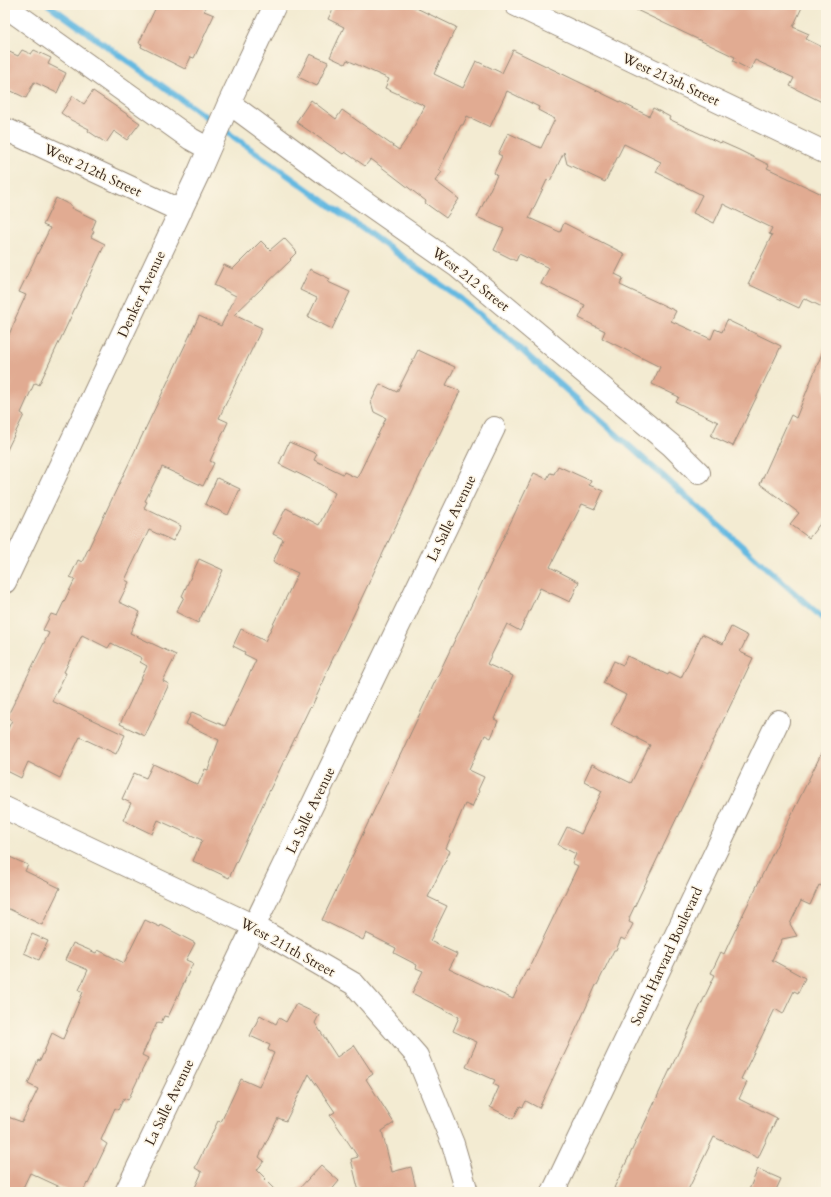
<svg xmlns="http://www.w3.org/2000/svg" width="831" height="1197" font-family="Cardo,serif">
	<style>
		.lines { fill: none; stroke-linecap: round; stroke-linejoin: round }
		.stream { stroke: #65b9e1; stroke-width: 6 }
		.building { fill: #e1ab92 }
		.minor-casing { stroke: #978a78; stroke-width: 24 }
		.minor { stroke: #fff; stroke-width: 22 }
		.labels { text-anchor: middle; stroke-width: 3; stroke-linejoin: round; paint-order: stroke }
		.street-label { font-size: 14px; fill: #3b2a1e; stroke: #fcf5e5 }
	</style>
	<rect width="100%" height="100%" fill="#fcf5e5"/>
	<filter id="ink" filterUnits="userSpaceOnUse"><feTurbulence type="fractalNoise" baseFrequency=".025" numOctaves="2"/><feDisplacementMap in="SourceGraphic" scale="8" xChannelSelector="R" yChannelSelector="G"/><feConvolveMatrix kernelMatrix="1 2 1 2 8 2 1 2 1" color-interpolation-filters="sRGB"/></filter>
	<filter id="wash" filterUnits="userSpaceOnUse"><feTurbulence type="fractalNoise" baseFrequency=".012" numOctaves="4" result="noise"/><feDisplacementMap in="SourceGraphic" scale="16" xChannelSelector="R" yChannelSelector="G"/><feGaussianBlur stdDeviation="0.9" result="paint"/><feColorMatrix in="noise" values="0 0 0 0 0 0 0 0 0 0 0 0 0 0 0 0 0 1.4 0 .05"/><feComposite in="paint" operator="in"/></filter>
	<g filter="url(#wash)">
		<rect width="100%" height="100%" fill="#f3ebd2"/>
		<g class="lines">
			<path class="stream" d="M 49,5 L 461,299 L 508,338 L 826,621"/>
		</g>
		<g id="blocks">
			<path class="building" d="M 157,5 L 207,5 L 204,11 L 214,15 L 194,58 L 191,57 L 185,69 L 141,47 L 142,44 L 139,43 Z
				M 335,5 L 410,5 L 456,27 L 434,74 L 463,88 L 476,61 L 502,73 L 513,50 L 649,116 L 653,108 L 670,117 L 669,119 L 720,143 L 721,142 L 739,150 L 769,165 L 767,168 L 826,196 L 826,309 L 804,298 L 799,308 L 748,284 L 772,235 L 769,234 L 772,228 L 723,204 L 714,223 L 693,213 L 702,195 L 656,172 L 661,162 L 624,144 L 605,182 L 567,164 L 564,152 L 550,181 L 547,180 L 529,218 L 560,232 L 564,223 L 625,254 L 615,274 L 623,278 L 620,285 L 676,311 L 671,321 L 711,339 L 715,329 L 722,332 L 727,320 L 781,346 L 733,446 L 711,436 L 718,422 L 676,402 L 679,397 L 652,384 L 660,367 L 602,338 L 605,331 L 579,318 L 585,305 L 541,284 L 549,268 L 519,254 L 516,261 L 494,250 L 504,229 L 477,217 L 497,175 L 494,173 L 502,156 L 498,154 L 508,133 L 541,148 L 555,119 L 538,110 L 539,107 L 507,91 L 490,127 L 467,116 L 463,125 L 461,125 L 439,170 L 442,172 L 435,181 L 459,199 L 446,218 L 425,203 L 426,201 L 371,159 L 365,166 L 345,152 L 343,154 L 296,122 L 311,100 L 336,119 L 342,110 L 399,150 L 410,134 L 425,106 L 385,88 L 389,79 L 347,60 L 345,64 L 330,57 L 344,27 L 328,19 Z
				M 626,5 L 803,5 L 793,27 L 809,34 L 806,39 L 826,49 L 826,104 L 790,86 L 794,78 L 755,60 L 750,70 L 733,61 L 735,57 Z
				M 5,50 L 18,56 L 22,50 L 31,54 L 34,50 L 51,58 L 48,64 L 66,73 L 57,93 L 34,82 L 26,98 L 5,88 Z
				M 310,54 L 328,62 L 317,86 L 298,77 Z
				M 93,91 L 140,123 L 127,140 L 114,131 L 106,143 L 88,131 L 89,129 L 71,120 L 61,113 L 73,96 L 84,104 Z
				M 56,198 L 72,206 L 71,208 L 96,220 L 92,230 L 94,231 L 91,237 L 105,244 L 39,385 L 36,383 L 34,384 L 21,413 L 24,415 L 5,454 L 5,343 L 16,319 L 15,319 L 26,295 L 19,292 L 50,228 L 43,225 Z
				M 284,238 L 297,252 L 290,259 L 291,260 L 234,315 L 262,328 L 219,418 L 228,422 L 210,461 L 214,463 L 203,486 L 162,467 L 145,501 L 147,502 L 144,508 L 181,526 L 173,541 L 149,530 L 125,580 L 129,582 L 119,602 L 140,612 L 130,633 L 176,655 L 163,681 L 169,684 L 145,736 L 120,724 L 147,666 L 140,662 L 142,658 L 111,643 L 108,648 L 82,635 L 64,672 L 66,673 L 52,701 L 125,735 L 116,754 L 80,737 L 60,778 L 28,762 L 21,778 L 5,770 L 5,735 L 12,720 L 7,717 L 49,633 L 43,630 L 51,614 L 57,616 L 75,579 L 70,577 L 78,560 L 82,562 L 199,316 L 221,326 L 236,296 L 214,285 L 224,265 L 233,269 L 261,241 L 270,250 Z
				M 310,269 L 330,279 L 328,282 L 350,292 L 332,329 L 308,317 L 317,298 L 300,290 Z
				M 825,346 L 826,516 L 809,538 L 790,524 L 799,513 L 760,484 L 791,415 L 796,418 Z
				M 418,350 L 455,367 L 446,385 L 460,391 L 325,675 L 326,676 L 311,708 L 310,707 L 263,804 L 229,878 L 193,861 L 202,840 L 158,820 L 152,834 L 123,820 L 131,803 L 122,799 L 134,773 L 146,778 L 153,764 L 198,785 L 205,769 L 208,770 L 219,740 L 186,724 L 192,712 L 225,726 L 256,660 L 244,654 L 245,652 L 233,646 L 241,629 L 265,641 L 298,573 L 273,562 L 283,539 L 273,534 L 286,508 L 319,525 L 335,493 L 320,484 L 279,464 L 289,442 L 317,454 L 314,460 L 343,474 L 344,472 L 357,478 L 386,418 L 374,412 L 371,402 L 380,384 L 397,392 Z
				M 558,466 L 591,481 L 589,485 L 603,491 L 595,509 L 582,504 L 550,567 L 579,582 L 570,602 L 540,588 L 520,631 L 507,624 L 487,664 L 513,676 L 494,719 L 498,721 L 491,738 L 485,735 L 469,770 L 484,777 L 478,790 L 479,791 L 472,807 L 465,804 L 446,848 L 450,851 L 428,897 L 447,906 L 430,941 L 457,954 L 449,969 L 513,999 L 527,969 L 528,970 L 578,866 L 572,863 L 576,854 L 558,845 L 567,827 L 581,834 L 602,791 L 584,781 L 592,764 L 631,783 L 650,745 L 638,739 L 638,738 L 611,725 L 626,695 L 603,683 L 614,661 L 623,665 L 627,656 L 668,675 L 669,672 L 681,678 L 702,634 L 723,644 L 731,627 L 748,636 L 740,652 L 753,658 L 629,918 L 630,919 L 629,922 L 633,924 L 625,940 L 621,938 L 616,950 L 614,950 L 597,985 L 596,985 L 580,1021 L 539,1108 L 526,1101 L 523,1107 L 520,1106 L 513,1119 L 490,1107 L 499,1087 L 493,1084 L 495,1080 L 466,1067 L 477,1042 L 453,1031 L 459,1017 L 412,993 L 423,971 L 416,968 L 417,965 L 394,953 L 396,948 L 366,933 L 363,940 L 322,920 L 534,473 L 547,479 L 550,473 L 554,474 Z
				M 217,478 L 240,489 L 228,515 L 205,504 Z
				M 199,559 L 223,570 L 198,623 L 176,612 L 184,597 L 182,596 Z
				M 826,744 L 826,876 L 821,886 L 819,885 L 810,905 L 801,901 L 790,924 L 797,936 L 782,939 L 772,960 L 805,978 L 798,993 L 794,991 L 783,1014 L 775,1009 L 741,1079 L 747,1082 L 739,1099 L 777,1118 L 758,1158 L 714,1137 L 687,1192 L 623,1192 L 614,1188 L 715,975 L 711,973 L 721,952 L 724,954 L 729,943 Z
				M 5,855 L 28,865 L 25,871 L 60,888 L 42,925 L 5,907 Z
				M 145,920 L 160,927 L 161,925 L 195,943 L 186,960 L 193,963 L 168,1017 L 164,1016 L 161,1023 L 159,1022 L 157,1023 L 142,1055 L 148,1058 L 128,1100 L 124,1098 L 118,1110 L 115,1108 L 101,1140 L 107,1144 L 88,1184 L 87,1183 L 83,1192 L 71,1192 L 30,1173 L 21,1192 L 5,1192 L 5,1116 L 22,1122 L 38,1089 L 28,1084 L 38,1060 L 40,1061 L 52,1033 L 63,1039 L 83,992 L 79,990 L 88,970 L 65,960 L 73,943 L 96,953 L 98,950 L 124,963 Z
				M 32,934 L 48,941 L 39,960 L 24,953 Z
				M 296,1004 L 319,1015 L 315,1023 L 337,1057 L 354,1045 L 373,1074 L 366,1079 L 394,1123 L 382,1131 L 392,1172 L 411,1167 L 417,1192 L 359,1192 L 351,1159 L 358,1157 L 330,1115 L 335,1112 L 309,1074 L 286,1121 L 278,1118 L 259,1157 L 264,1161 L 257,1170 L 265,1178 L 264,1179 L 277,1192 L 193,1192 L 202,1172 L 195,1168 L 218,1121 L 221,1122 L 241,1079 L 259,1087 L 274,1053 L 268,1050 L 270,1045 L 250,1036 L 260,1015 L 276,1024 L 279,1018 L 286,1022 Z
				M 321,1165 L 339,1181 L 330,1192 L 296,1192 Z
				M 758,1169 L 781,1179 L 775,1192 L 748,1192 Z"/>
		</g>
	</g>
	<g filter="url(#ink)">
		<use href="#blocks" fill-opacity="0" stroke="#978a78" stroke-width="1"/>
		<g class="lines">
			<g class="minor-casing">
				<path id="minor" d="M 516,5 L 826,153
					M 5,6 L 191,139 L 209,149
					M 229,103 L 328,176 L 458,267 L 671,445 L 699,473
					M 5,129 L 181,211
					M 5,582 L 199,172 L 229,103 L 275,5
					M 5,808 L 254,926 L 354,984 L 417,1056 L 453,1144 L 467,1192
					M 126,1192 L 494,428
					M 553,1192 L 778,721"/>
			</g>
			<use href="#minor" class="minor"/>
		</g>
	</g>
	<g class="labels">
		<g class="street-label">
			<text transform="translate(671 79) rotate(25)" y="5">West 213th Street</text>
			<text transform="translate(93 170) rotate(25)" y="5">West 212th Street</text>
			<text transform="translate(471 279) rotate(38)" y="5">West 212 Street</text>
			<text transform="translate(141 294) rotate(-65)" y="5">Denker Avenue</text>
			<text transform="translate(451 518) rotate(-64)" y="5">La Salle Avenue</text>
			<text transform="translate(310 810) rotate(-64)" y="5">La Salle Avenue</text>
			<text transform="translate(288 947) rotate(29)" y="5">West 211th Street</text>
			<text transform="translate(666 956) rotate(-65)" y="5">South Harvard Boulevard</text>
			<text transform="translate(169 1102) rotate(-64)" y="5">La Salle Avenue</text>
		</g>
	</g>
	<rect width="831" height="1197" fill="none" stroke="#fcf5e5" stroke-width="20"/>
</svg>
